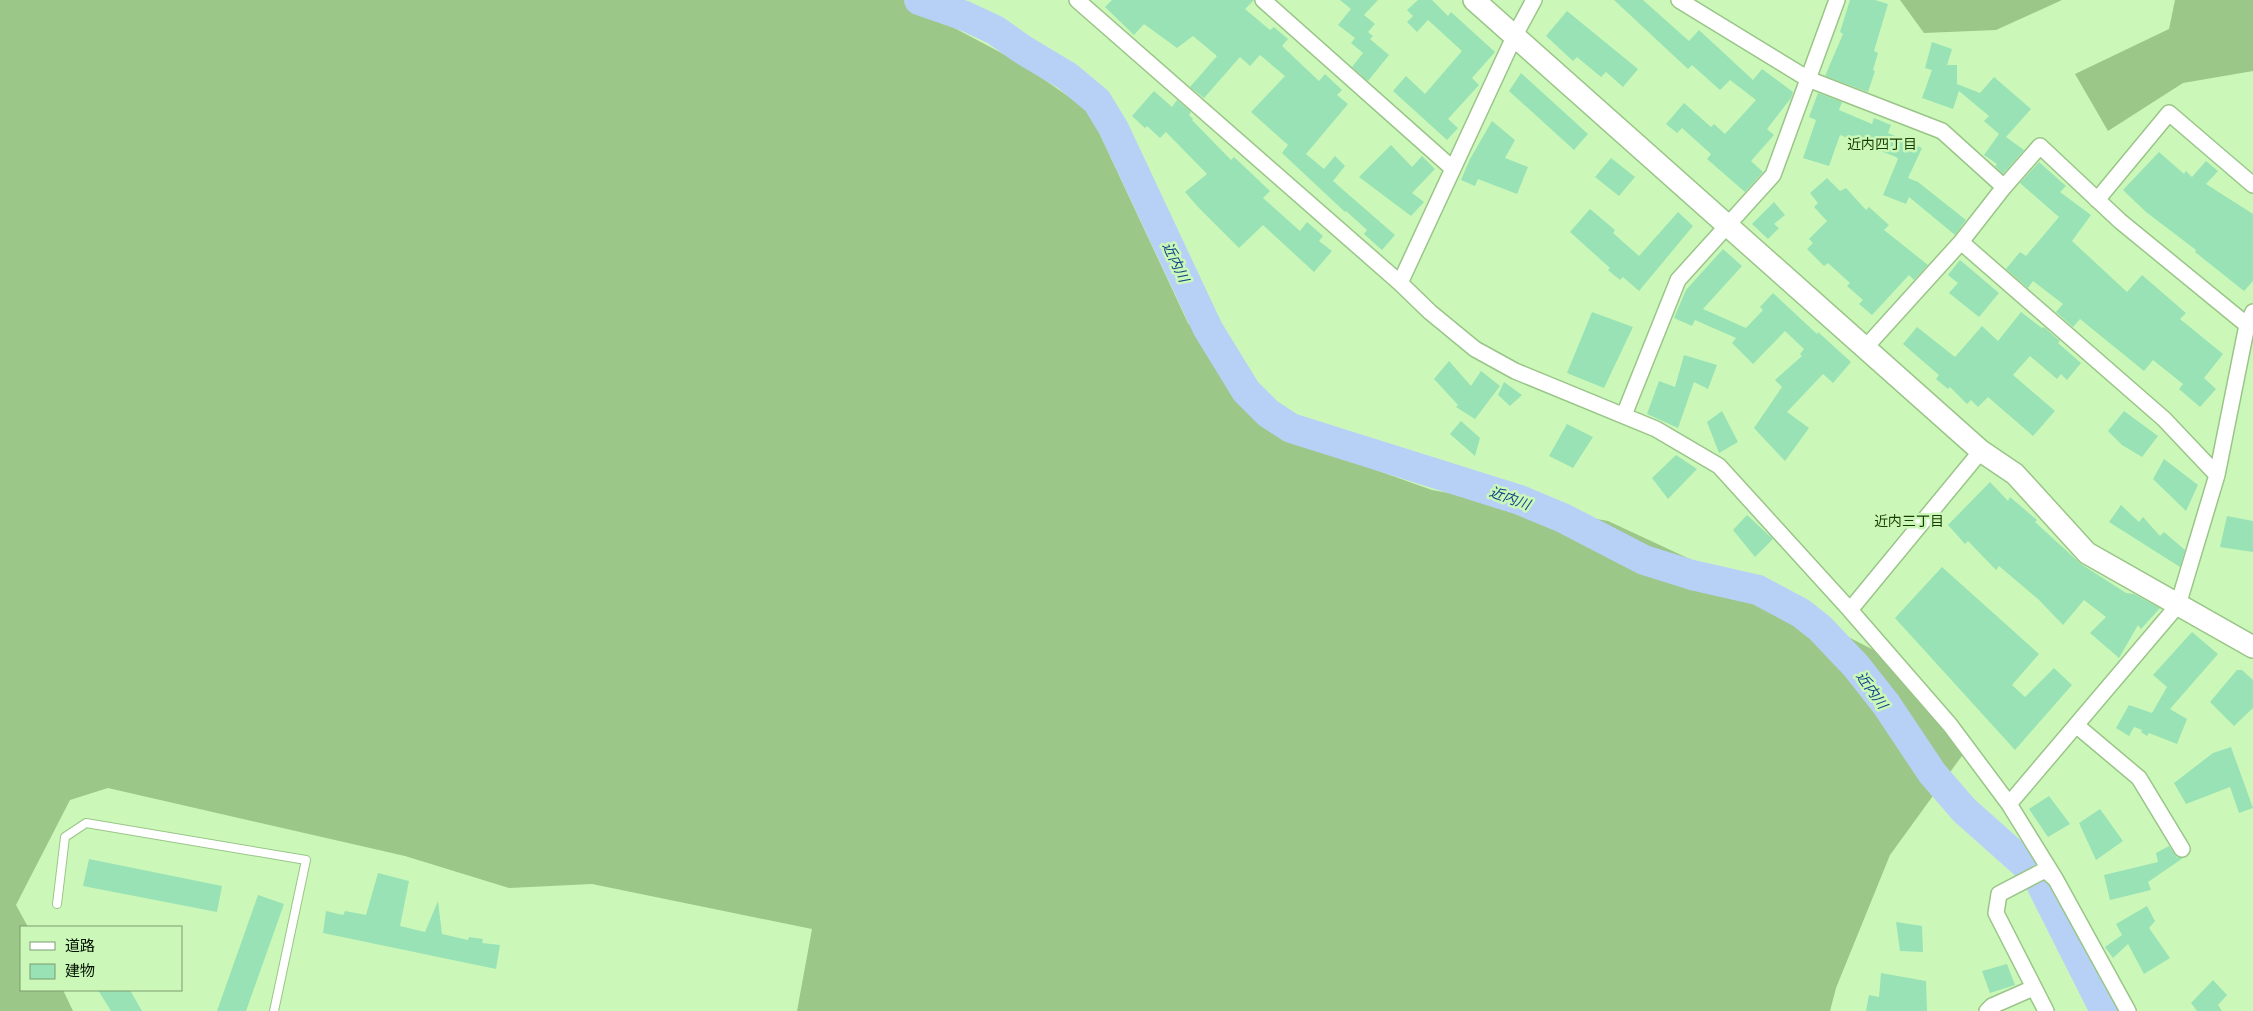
<svg xmlns="http://www.w3.org/2000/svg" width="2253" height="1011" font-family="'Golos Text','Noto Sans JP',sans-serif">
	<style>
		.forest { fill: #9bc789 }
		.lines { fill: none; stroke-linecap: round; stroke-linejoin: round }
		.river { stroke: #b7d1f6; stroke-width: 30 }
		.building { fill: #98e2b5 }
		.lane-casing { stroke: #9ac588; stroke-width: 10 }
		.street-casing { stroke: #9ac588; stroke-width: 18 }
		.secondary-casing { stroke: #9ac588; stroke-width: 24 }
		.lane { stroke: #fff; stroke-width: 8 }
		.street { stroke: #fff; stroke-width: 15 }
		.secondary { stroke: #fff; stroke-width: 21 }
		.labels { text-anchor: middle; stroke-width: 5; stroke-linejoin: round; paint-order: stroke }
		.neighbourhood-label { font-size: 14px; fill: #183d01; stroke: #cbf8b9 }
		.water-label { font-size: 14px; font-style: italic; fill: #0d4488; stroke: #cbf8b9 }
	</style>
	<rect width="100%" height="100%" fill="#cbf8b9"/>
	<path class="forest" d="M 0,0 L 918,0 L 945,23 L 1022,64 L 1089,111 L 1188,323 L 1286,438 L 1432,490 L 1608,521 L 1763,593 L 1893,660 L 1964,753 L 1890,855 L 1836,988 L 1830,1011 L 797,1011 L 812,929 L 592,884 L 509,888 L 405,856 L 108,788 L 70,800 L 16,905 L 28,927 L 21,927 L 21,990 L 63,990 L 73,1011 L 0,1011 Z
		M 1900,0 L 2062,0 L 1996,30 L 1924,33 Z
		M 2175,0 L 2253,0 L 2253,71 L 2183,83 L 2108,131 L 2075,74 L 2169,29 Z"/>
	<g class="lines">
		<path class="river" d="M 919,0 L 965,16 L 995,30 L 1022,49 L 1067,76 L 1097,101 L 1114,129 L 1208,329 L 1246,391 L 1268,413 L 1291,428 L 1520,500 L 1563,518 L 1644,560 L 1692,575 L 1758,590 L 1801,613 L 1820,628 L 1856,666 L 1886,704 L 1932,773 L 1964,810 L 2036,874 L 2105,1011"/>
	</g>
	<path class="building" d="M 1112,0 L 1254,0 L 1245,9 L 1270,30 L 1274,27 L 1288,39 L 1282,46 L 1319,81 L 1325,74 L 1342,90 L 1337,95 L 1348,104 L 1306,154 L 1324,169 L 1335,156 L 1345,166 L 1333,181 L 1395,235 L 1382,250 L 1364,234 L 1367,230 L 1346,211 L 1345,212 L 1282,153 L 1288,145 L 1251,112 L 1285,76 L 1260,55 L 1250,66 L 1240,57 L 1204,98 L 1190,87 L 1217,56 L 1193,36 L 1177,48 L 1144,24 L 1134,35 L 1105,7 Z
		M 1340,0 L 1378,0 L 1364,15 L 1375,24 L 1368,32 L 1373,36 L 1370,39 L 1389,55 L 1368,81 L 1352,67 L 1363,53 L 1351,43 L 1355,38 L 1338,25 L 1351,9 Z
		M 1418,0 L 1432,0 L 1448,16 L 1451,12 L 1495,52 L 1472,78 L 1479,85 L 1448,119 L 1458,128 L 1447,140 L 1393,91 L 1406,76 L 1425,94 L 1462,51 L 1428,20 L 1417,32 L 1407,22 L 1413,16 L 1407,10 Z
		M 1614,0 L 1643,0 L 1689,41 L 1699,30 L 1753,80 L 1762,69 L 1793,92 L 1791,98 L 1767,129 L 1774,135 L 1751,161 L 1763,172 L 1745,192 L 1707,159 L 1711,154 L 1682,128 L 1677,133 L 1666,124 L 1684,103 L 1711,127 L 1714,124 L 1725,134 L 1756,100 L 1730,80 L 1720,90 L 1692,65 L 1688,69 Z
		M 1850,0 L 1875,0 L 1888,4 L 1874,51 L 1878,53 L 1873,70 L 1875,71 L 1868,92 L 1825,76 L 1843,34 L 1840,32 Z
		M 1567,11 L 1638,69 L 1623,87 L 1606,72 L 1601,77 L 1577,57 L 1573,61 L 1546,36 Z
		M 1932,42 L 1952,49 L 1947,65 L 1957,65 L 1957,84 L 1980,93 L 1994,77 L 2031,109 L 2006,137 L 2024,150 L 2003,174 L 1995,166 L 1997,164 L 1984,155 L 1999,134 L 1984,121 L 1989,116 L 1959,91 L 1953,109 L 1922,98 L 1932,70 L 1925,68 Z
		M 1521,73 L 1588,134 L 1574,150 L 1509,91 Z
		M 1154,91 L 1172,107 L 1177,100 L 1191,112 L 1189,115 L 1193,119 L 1192,120 L 1231,160 L 1234,157 L 1270,191 L 1263,198 L 1300,231 L 1307,222 L 1323,236 L 1319,241 L 1332,251 L 1314,272 L 1263,225 L 1239,248 L 1198,207 L 1185,192 L 1207,174 L 1166,132 L 1160,138 L 1147,126 L 1145,128 L 1132,116 Z
		M 1818,93 L 1842,102 L 1839,110 L 1872,124 L 1874,118 L 1891,125 L 1888,133 L 1922,148 L 1908,178 L 1918,182 L 1966,220 L 1955,235 L 1909,197 L 1906,204 L 1883,195 L 1898,159 L 1896,157 L 1840,135 L 1829,166 L 1803,158 L 1816,120 L 1809,117 Z
		M 1492,121 L 1515,140 L 1505,158 L 1528,167 L 1517,194 L 1478,179 L 1475,186 L 1461,180 L 1470,159 Z
		M 1391,145 L 1412,167 L 1422,156 L 1435,169 L 1412,193 L 1424,202 L 1411,216 L 1359,177 Z
		M 2159,152 L 2184,174 L 2186,171 L 2192,177 L 2206,161 L 2218,171 L 2206,184 L 2253,214 L 2253,281 L 2244,291 L 2195,252 L 2196,250 L 2146,212 L 2123,190 Z
		M 1611,158 L 1635,177 L 1619,196 L 1595,177 Z
		M 2039,162 L 2066,186 L 2060,192 L 2091,215 L 2072,241 L 2127,292 L 2142,275 L 2186,313 L 2180,319 L 2223,354 L 2204,378 L 2216,389 L 2200,407 L 2179,389 L 2183,384 L 2153,360 L 2144,371 L 2080,319 L 2073,327 L 2056,312 L 2063,304 L 2033,281 L 2028,288 L 2006,269 L 2020,252 L 2026,256 L 2059,217 L 2020,183 Z
		M 1827,178 L 1840,191 L 1846,188 L 1866,210 L 1869,207 L 1889,225 L 1884,230 L 1928,265 L 1914,280 L 1909,275 L 1872,315 L 1859,304 L 1863,300 L 1847,286 L 1850,283 L 1828,263 L 1824,266 L 1807,249 L 1813,243 L 1809,239 L 1827,221 L 1814,207 L 1818,203 L 1810,193 Z
		M 1774,202 L 1785,215 L 1774,224 L 1779,228 L 1768,239 L 1752,224 Z
		M 1590,209 L 1615,230 L 1613,233 L 1639,256 L 1678,212 L 1693,226 L 1639,291 L 1623,277 L 1620,280 L 1608,270 L 1610,268 L 1570,232 Z
		M 1723,249 L 1742,266 L 1703,309 L 1746,328 L 1763,310 L 1760,307 L 1773,293 L 1817,334 L 1818,332 L 1851,362 L 1833,383 L 1823,374 L 1787,412 L 1809,428 L 1785,461 L 1754,428 L 1782,387 L 1775,380 L 1802,356 L 1800,354 L 1804,349 L 1785,331 L 1753,364 L 1732,343 L 1736,338 L 1695,320 L 1692,326 L 1674,318 L 1686,290 Z
		M 1960,260 L 1999,293 L 1979,317 L 1949,293 L 1958,283 L 1948,275 Z
		M 1592,312 L 1633,327 L 1604,388 L 1567,373 Z
		M 2021,312 L 2042,328 L 2044,327 L 2060,341 L 2058,343 L 2081,363 L 2067,380 L 2061,374 L 2057,379 L 2030,356 L 2013,375 L 2055,411 L 2033,436 L 1988,397 L 1978,407 L 1971,400 L 1967,404 L 1950,387 L 1948,389 L 1936,379 L 1939,375 L 1903,344 L 1917,327 L 1955,357 L 1982,326 L 1998,341 Z
		M 1684,355 L 1717,365 L 1708,389 L 1694,382 L 1678,428 L 1647,414 L 1659,381 L 1675,387 Z
		M 1449,361 L 1471,386 L 1481,371 L 1500,386 L 1475,419 L 1456,407 L 1458,405 L 1434,379 Z
		M 1504,382 L 1522,395 L 1510,406 L 1498,395 Z
		M 1722,411 L 1738,442 L 1719,453 L 1707,422 Z
		M 2124,411 L 2158,436 L 2142,457 L 2122,445 L 2108,431 Z
		M 1461,421 L 1480,438 L 1475,456 L 1450,434 Z
		M 1567,424 L 1593,437 L 1573,468 L 1549,456 Z
		M 1676,455 L 1697,469 L 1668,499 L 1652,478 Z
		M 2164,459 L 2198,485 L 2186,511 L 2153,479 Z
		M 1990,482 L 2008,501 L 2010,497 L 2037,520 L 2035,522 L 2081,564 L 2126,593 L 2134,594 L 2160,608 L 2141,629 L 2138,625 L 2119,658 L 2090,633 L 2106,617 L 2084,600 L 2063,625 L 2039,600 L 1999,566 L 1996,570 L 1968,541 L 1965,544 L 1948,525 Z
		M 2121,505 L 2139,522 L 2143,517 L 2160,536 L 2164,532 L 2185,550 L 2180,567 L 2109,522 Z
		M 1747,515 L 1773,539 L 1755,557 L 1733,530 Z
		M 2227,516 L 2253,521 L 2253,552 L 2220,547 Z
		M 1942,567 L 2039,654 L 2012,685 L 2025,697 L 2054,668 L 2072,685 L 2015,750 L 1895,618 Z
		M 2192,632 L 2218,654 L 2170,709 L 2187,719 L 2177,744 L 2149,733 L 2147,736 L 2141,732 L 2142,730 L 2134,727 L 2129,736 L 2116,728 L 2129,705 L 2152,713 L 2167,687 L 2153,675 Z
		M 2237,670 L 2242,670 L 2253,680 L 2253,708 L 2234,726 L 2210,702 Z
		M 2231,747 L 2253,808 L 2239,813 L 2230,787 L 2186,804 L 2174,783 L 2213,753 Z
		M 2049,796 L 2070,824 L 2048,837 L 2029,809 Z
		M 2100,809 L 2123,841 L 2096,860 L 2079,823 Z
		M 2169,846 L 2177,857 L 2183,858 L 2148,882 L 2151,890 L 2110,900 L 2104,875 L 2158,862 L 2156,853 Z
		M 89,859 L 222,886 L 217,912 L 83,886 Z
		M 378,873 L 409,881 L 400,926 L 425,932 L 438,901 L 442,934 L 468,940 L 469,937 L 483,939 L 482,943 L 500,945 L 496,969 L 323,933 L 326,911 L 343,915 L 345,911 L 366,915 Z
		M 258,895 L 284,904 L 246,1011 L 217,1011 Z
		M 2147,906 L 2155,921 L 2149,928 L 2170,958 L 2144,974 L 2128,944 L 2113,958 L 2105,947 L 2122,935 L 2116,924 Z
		M 1896,922 L 1922,926 L 1923,952 L 1900,951 Z
		M 2007,964 L 2015,985 L 1990,993 L 1982,971 Z
		M 1881,973 L 1926,981 L 1927,1011 L 1866,1011 L 1869,995 L 1879,997 Z
		M 2213,980 L 2227,995 L 2218,1005 L 2222,1011 L 2197,1011 L 2191,1003 Z
		M 98,990 L 130,990 L 142,1011 L 111,1011 Z"/>
	<g class="lines">
		<g class="lane-casing">
			<path id="lane" d="M 57,904 L 65,837 L 86,823 L 306,860 L 274,1011"/>
		</g>
		<g class="street-casing">
			<path id="street" d="M 1077,0 L 1400,283 L 1430,312 L 1475,349 L 1515,371 L 1656,429 L 1719,466 L 1850,610 L 1950,725 L 2009,804 L 2056,880 L 2128,1011
				M 1263,0 L 1452,168
				M 1679,0 L 1808,79 L 1942,131 L 2004,187
				M 2097,200 L 2169,113 L 2253,185
				M 1961,242 L 2164,419 L 2217,475 L 2178,605 L 2009,804
				M 1400,283 L 1515,35 L 1534,0
				M 1865,348 L 1961,242 L 2004,187 L 2040,146 L 2120,221 L 2247,325
				M 1624,415 L 1678,280 L 1773,175 L 1837,0
				M 2217,475 L 2247,325 L 2253,312
				M 1850,610 L 1981,451
				M 2076,725 L 2139,778 L 2182,849
				M 1987,1011 L 1992,1006 L 2033,988
				M 2046,1011 L 1996,913 L 1999,894 L 2045,870 L 2054,878"/>
		</g>
		<g class="secondary-casing">
			<path id="secondary" d="M 1474,0 L 1981,451 L 2015,474 L 2087,553 L 2253,647"/>
		</g>
		<use href="#lane" class="lane"/>
		<use href="#street" class="street"/>
		<use href="#secondary" class="secondary"/>
	</g>
	<g class="labels">
		<g class="neighbourhood-label">
			<text x="1882" y="149">近内四丁目</text>
			<text x="1909" y="526">近内三丁目</text>
		</g>
		<g class="water-label">
			<text transform="translate(1176 262) rotate(65)" y="5">近内川</text>
			<text transform="translate(1510 498) rotate(20)" y="5">近内川</text>
			<text transform="translate(1872 690) rotate(55)" y="5">近内川</text>
		</g>
	</g>
	<rect x="20" y="926" width="162" height="65" fill="#cbf8b9" stroke="#7b9c6f"/>
	<rect x="30" y="942" width="25" height="8" fill="#ffffff" stroke="#7b9c6f"/>
	<text x="65" y="951" font-size="15" fill="#041301">道路</text>
	<rect x="30" y="964" width="25" height="15" fill="#98e2b5" stroke="#7b9c6f"/>
	<text x="65" y="976" font-size="15" fill="#041301">建物</text>
</svg>
